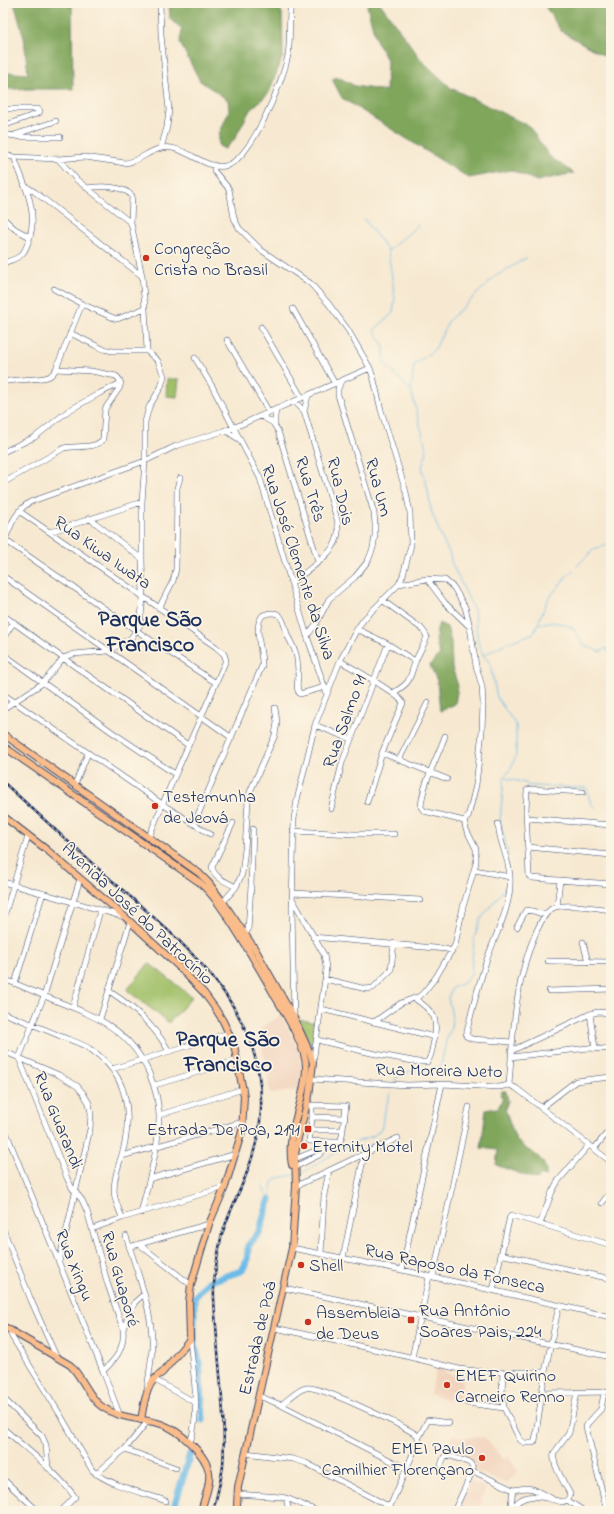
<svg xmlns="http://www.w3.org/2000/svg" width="614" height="1514" font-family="'Indie Flower',sans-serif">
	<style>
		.built { fill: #f2d4be }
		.green { fill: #a0c068; stroke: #5e7863 }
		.forest { fill: #80a65c; stroke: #4e6a5d }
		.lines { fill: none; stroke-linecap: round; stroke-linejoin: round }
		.stream { stroke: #6dbbe7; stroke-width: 1 }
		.river { stroke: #6dbbe7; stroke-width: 7 }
		.minor-casing { stroke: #3c4b6f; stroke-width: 6 }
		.major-casing { stroke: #3c4b6f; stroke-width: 8 }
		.minor { stroke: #fff; stroke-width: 5 }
		.major { stroke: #f9bc8a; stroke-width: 6 }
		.rail-casing { stroke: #1b2f5e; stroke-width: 2.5 }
		.rail { stroke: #fcf5e5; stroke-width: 1; stroke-dasharray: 3; stroke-linecap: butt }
		.poi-dot { fill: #c8321e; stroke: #fcf5e5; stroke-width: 1.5 }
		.labels { text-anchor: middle; stroke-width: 3.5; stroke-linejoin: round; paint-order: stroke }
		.poi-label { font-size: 18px; fill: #1b2f5e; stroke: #fcf5e5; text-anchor: start }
		.street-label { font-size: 18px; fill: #1b2f5e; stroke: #fcf5e5 }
		.district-label { font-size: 22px; font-weight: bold; fill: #1b2f5e; stroke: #fcf5e5 }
	</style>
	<rect width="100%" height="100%" fill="#fcf5e5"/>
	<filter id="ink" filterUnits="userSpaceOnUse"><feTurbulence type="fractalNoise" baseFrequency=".025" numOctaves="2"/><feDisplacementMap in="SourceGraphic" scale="8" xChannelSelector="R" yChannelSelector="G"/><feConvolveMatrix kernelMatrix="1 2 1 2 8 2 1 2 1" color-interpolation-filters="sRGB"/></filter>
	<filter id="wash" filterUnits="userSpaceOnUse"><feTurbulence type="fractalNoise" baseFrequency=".012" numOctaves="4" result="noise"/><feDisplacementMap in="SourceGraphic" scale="16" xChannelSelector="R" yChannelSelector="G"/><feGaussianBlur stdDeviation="0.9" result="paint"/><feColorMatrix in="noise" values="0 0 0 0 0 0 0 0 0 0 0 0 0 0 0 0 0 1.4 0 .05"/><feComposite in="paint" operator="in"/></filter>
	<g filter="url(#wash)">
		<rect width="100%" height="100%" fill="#f7e9d1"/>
		<path class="built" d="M 282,1015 L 302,1058 L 300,1062 L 300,1064 L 303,1065 L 303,1070 L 300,1090 L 271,1094 L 268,1083 L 267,1066 L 258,1036 L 263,1026 Z
			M 437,1367 L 444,1369 L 443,1372 L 460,1376 L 461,1372 L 464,1373 L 459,1403 L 430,1394 Z
			M 453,1434 L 462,1438 L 477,1437 L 485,1438 L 504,1459 L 508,1456 L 518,1471 L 506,1484 L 478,1472 L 476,1470 L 473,1462 L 447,1452 Z
			M 471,1482 L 486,1488 L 481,1500 L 483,1501 L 478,1511 L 457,1511 Z"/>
		<path class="green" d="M 167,379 L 179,379 L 177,397 L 166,396 Z
			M 149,963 L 192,997 L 169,1023 L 127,990 Z
			M 298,1019 L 317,1023 L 315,1042 L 310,1042 Z"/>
		<path class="forest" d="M 14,3 L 72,3 L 73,89 L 3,89 L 3,72 L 28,74 L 24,38 Z
			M 169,3 L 276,3 L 282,13 L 283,55 L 269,93 L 250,110 L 234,140 L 225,149 L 219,146 L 219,134 L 229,111 L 228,100 L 200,81 L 180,43 L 182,29 L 170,19 Z
			M 369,3 L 380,3 L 422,61 L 451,88 L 529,126 L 549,156 L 574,173 L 537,181 L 511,170 L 469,178 L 342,98 L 332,79 L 338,77 L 355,86 L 386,91 L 387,60 L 376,40 L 367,6 Z
			M 543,3 L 611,3 L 611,60 L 561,31 Z
			M 439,623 L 447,627 L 451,642 L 452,667 L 458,686 L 455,704 L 440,711 L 437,681 L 430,665 L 440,654 C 435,643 435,634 439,623 Z
			M 502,1091 L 506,1091 L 508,1101 L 505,1109 C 509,1118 511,1130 516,1139 C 526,1154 547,1153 546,1176 L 539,1176 L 538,1180 L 496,1165 L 498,1150 L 481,1148 L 486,1109 L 498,1108 L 503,1098 L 500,1095 Z"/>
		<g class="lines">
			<path class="stream" d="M 364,219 L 388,251 L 395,298 L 393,313 L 374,330 L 384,347 L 384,364 L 410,389
				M 3,231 L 4,231
				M 388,251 L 418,225
				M 539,624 L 549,622 L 564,624 L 574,629 L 584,645 L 600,652 L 606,648 L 611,656
				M 484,655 L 506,643 L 534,633 L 548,599 L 567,576 L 594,549 L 611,544
				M 505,778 L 525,783 L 529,786 L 587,788 L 590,802 L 595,808
				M 508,854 L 500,820 L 504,778 L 511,768 L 516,755 L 516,725 L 497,698 L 490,663 L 483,655 L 478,642 L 474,610 L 452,564 L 449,552 L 442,539 L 431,510 L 428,491 L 422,467 L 427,452 L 411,390 L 414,365 L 435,349 L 449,320 L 496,276 L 526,258
				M 394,1082 L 397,1077 L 416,1069 L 429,1072 L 441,1066 L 446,1041 L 451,1028 L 452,1017 L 448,998 L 452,988 L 465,982 L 471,974 L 474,939 L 480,920 L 508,884
				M 299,1175 L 348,1145 L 373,1136 L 378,1132 L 382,1127 L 383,1118 L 392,1087
				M 263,1184 L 265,1193 L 270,1199
				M 270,1199 L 272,1182 L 278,1178 L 294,1175"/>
			<path class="river" d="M 203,1420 L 199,1363 L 194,1341 L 194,1298 L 208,1282 L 241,1271 C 248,1263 248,1256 248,1246 L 260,1231 L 265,1213 L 270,1199
				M 173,1511 L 190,1454"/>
		</g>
	</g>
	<g filter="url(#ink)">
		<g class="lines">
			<g class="minor-casing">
				<path id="minor" d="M 160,3 L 161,35 L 169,110 L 167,127 L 161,148
					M 3,109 L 38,109 L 40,111 L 39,113 L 3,126
					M 3,134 L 21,137 L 60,137
					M 14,135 L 56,121
					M 3,155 L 14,157 L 58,159 L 85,157 L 125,163 C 139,162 149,150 162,148 C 183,144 205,170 225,166 C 251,161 284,79 288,55 C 291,37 288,20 291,3
					M 58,159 L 77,180 L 131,223
					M 214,165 L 214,171 L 229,189 L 234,218 L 239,228 L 261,250 L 310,283 L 328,303 L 348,330 L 370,368 L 374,380 L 381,410 L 406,492 L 410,513 L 411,545 L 403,575 L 399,584 L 364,619 L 357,629 L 340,661 L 315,725 L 297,800 L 294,819 L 292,909 L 294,1018
					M 24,185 L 35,192 L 142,276
					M 3,218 L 15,229 L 30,237
					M 3,263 C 9,261 18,259 22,254 C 26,250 27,245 29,240 C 39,210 24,185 14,157
					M 54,289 L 82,304 L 116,319 L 120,318 L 145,308
					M 293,309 L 335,384
					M 261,327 L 302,398
					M 70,333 L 103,349 L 113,351 L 147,351
					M 227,340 L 269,412
					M 195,358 L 212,386 L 260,478 L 307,636 L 327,694
					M 3,382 C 16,378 42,381 50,376 C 53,374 55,371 56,369 L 82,304
					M 304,411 L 308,396
					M 261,416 L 273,423 L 278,431 L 318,561
					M 275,426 L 275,417 L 276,409
					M 225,430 L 240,440
					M 3,452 L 35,437 L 68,411 L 100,393 L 121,383
					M 3,483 L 64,448 C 76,445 95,450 103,439 L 105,409 L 120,387 C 121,382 120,379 116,376 L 91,371 L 56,369
					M 19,511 L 216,647 L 224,654 L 226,660 C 201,719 173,777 149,837
					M 89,518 L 142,559
					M 50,532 L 142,502
					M 5,540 L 137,631 L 216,683
					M 3,544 C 10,528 14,512 30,502 L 145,461 L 176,446 L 233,428 L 370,368
					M 3,576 L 232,738
					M 427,579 L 445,603 L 470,627
					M 291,583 C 304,573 334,554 337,538 C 339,532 338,525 337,519 L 304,411 L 295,402
					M 399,584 L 427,579 L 445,580 L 454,588 L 465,607 L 470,627 L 476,666 L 482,686 L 483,703 L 482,731 L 476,785 L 468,817 L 464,821
					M 382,600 L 421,628 L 425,633 L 427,637 C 424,645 419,652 416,660 C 408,680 413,681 393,693
					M 159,608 L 173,581 L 176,569 L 177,488 L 180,478
					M 3,615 L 63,658 L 188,745
					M 357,629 L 388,644 L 415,661
					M 307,636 L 316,624 L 329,599 L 355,577 L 368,561 L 373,548 L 375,536 L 375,524 L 374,513 L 338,395 L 338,389 L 341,381
					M 3,638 L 14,622
					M 3,654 L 112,732 L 175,774
					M 340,661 C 351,667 399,694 403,703 L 382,753 L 367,802
					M 3,694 L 162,804 L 210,834
					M 3,709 L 43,683 L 63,658 L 74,654 L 108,651 L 131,638 L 140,625 L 143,598 L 142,559 L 142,502 L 145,461 L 145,422 L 149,407 L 161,387 L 164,376 L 158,361 L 147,351 L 145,308 L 142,276 L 131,223 L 132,196 C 123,185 100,186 87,188
					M 315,725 L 350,739
					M 445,736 C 437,759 423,782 421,807 L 424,811 L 464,821
					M 382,753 L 447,779
					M 399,760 L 428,702
					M 75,784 L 88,753
					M 583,792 L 530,789 L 527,790 L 526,811 L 529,876 L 532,878 L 611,884
					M 331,809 L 342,763 L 388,644
					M 527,818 L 611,825
					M 233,823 L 212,867 C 214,878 227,882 236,887
					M 194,824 L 262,666 C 263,651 252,626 263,615 C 282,608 283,620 287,634 C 289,640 293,645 295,651 C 298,658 298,669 298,676 C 298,683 295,689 300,694 L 325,687
					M 498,824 C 499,842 509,858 510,877 C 512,908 494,936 485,965 C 478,988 471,1012 466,1036 L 472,1039 L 512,1042
					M 293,831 L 354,834 L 394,834
					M 528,847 L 611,855
					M 475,870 L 510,877
					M 3,882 L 125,917
					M 293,893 L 420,900
					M 293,900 L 324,955 L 326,968 L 325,979 L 313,1063
					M 223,902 L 236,887 L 242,874 L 245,849 L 248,801 L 250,792 L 275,735 L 277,722 L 275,708
					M 557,906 L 560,880
					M 3,920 L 28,836
					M 517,927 L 526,910 L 533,911 L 545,915
					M 245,934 L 248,930 L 251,886 L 253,829
					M 313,937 L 446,949 L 452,951
					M 583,942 L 588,962
					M 548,961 L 611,962
					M 3,979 C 20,985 37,993 54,1000 C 95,1016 130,1029 149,1073 C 155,1087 159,1102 159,1117 C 159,1148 148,1183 141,1213
					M 325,979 L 366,989 L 373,988 L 391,970 L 394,943
					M 15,983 L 43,893
					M 109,991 C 134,1007 154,1025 169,1051
					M 549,991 L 611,989
					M 73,1007 L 100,911
					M 321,1009 L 435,1037
					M 3,1013 C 24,1021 44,1029 65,1038 C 73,1041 83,1044 90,1049 C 124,1071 132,1104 125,1142 C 122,1159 111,1180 115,1198 C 117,1205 120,1212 122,1218
					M 590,1014 L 595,1048
					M 100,1019 L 130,922
					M 374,1022 L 401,1003 L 420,996 L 424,992 L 436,977 L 455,945 L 463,907 L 476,863 L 476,849 L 466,829 L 464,821
					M 317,1040 L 371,1053 L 418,1062 L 427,1062 C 431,1058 432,1051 433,1045 C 439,1019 436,1013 414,998
					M 3,1051 L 59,1075 L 77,1086 L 83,1093 L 89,1103 L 91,1113 L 90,1129 L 59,1262
					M 511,1051 L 590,1014 L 598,1012 L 611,1013
					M 511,1057 L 588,1048 L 602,1049 L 611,1048
					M 19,1058 L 67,1178 L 72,1188 L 82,1200 L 87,1211 L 108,1285 L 123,1329 C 125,1348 116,1359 103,1371
					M 19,1058 L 44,996 L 80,879
					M 112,1069 L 229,1033
					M 312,1079 L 407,1085 L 442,1084 L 499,1087 L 509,1085 L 516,1088 L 611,1162
					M 155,1085 L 238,1060
					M 509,1085 C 513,1033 515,978 537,930 C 541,922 545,912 553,908 C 563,903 599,908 611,910
					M 541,1108 L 576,1081 L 611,1077
					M 159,1115 L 243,1089
					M 312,1117 L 345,1118
					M 3,1125 L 103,1371 L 120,1416
					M 310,1130 L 343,1130
					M 594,1149 L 611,1128
					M 122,1156 L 243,1122
					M 295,1159 L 317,1150 L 323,1151
					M 295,1167 L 319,1155 L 332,1142 L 340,1142 L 342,1136 L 346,1106 L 312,1105 L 312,1119 L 309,1141 L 332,1142
					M 149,1179 L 236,1154
					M 296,1186 L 398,1138
					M 602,1203 L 611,1191
					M 540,1224 L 552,1192 L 558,1181 L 589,1145
					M 3,1229 L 31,1300 L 56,1356
					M 92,1229 L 122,1218 L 225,1187
					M 126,1236 C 136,1269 150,1303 152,1338 C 153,1354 149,1373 147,1390
					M 139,1244 L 191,1285
					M 129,1247 L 209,1224
					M 292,1248 L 402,1270 L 611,1317
					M 321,1254 L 324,1195 L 329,1171
					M 500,1254 L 611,1279
					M 343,1258 L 364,1155
					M 402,1270 L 442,1084
					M 433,1277 L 469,1107
					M 284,1288 L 611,1357
					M 493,1290 L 510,1216 L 511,1215 L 611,1245
					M 275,1328 L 401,1355 L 459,1369 L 486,1372 L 545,1372
					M 123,1329 L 135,1302 L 144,1294
					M 10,1330 L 12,1337 L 61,1416 L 92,1470 C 108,1485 144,1493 166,1501
					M 412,1358 L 429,1277
					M 503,1372 L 502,1394 L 504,1408
					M 157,1381 L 196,1403
					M 541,1393 L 611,1392
					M 604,1393 L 601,1409 L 587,1424 L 586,1427 L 607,1511
					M 259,1396 L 281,1405 L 407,1469
					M 3,1398 L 42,1436 L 46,1445 L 48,1468
					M 467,1403 L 504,1408 L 520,1440 L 525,1443 L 533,1443 L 535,1441 L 545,1372 L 559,1305
					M 281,1405 C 288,1400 298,1389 306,1388 C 320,1385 403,1426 417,1435 L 419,1440 L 388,1511
					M 3,1428 C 27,1450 55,1470 75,1497 L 61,1511
					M 419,1437 L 428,1420 L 449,1423
					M 190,1443 C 201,1410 193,1374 190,1339
					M 125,1449 L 176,1468
					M 246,1453 L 293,1459 L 306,1463 L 390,1507
					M 441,1465 L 444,1457 L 448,1455 L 470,1463 L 473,1468 L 469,1479 L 454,1511
					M 473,1471 L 513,1490 L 526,1488 L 533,1489 L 551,1498
					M 96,1474 L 125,1449 L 148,1421
					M 3,1479 L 38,1511
					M 237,1494 L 281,1497 L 289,1499 L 317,1511
					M 286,1498 L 289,1511
					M 567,1500 L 584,1511
					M 510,1511 L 513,1490
					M 511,1511 C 522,1489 543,1497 562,1502 C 567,1501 569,1499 570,1494 C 565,1484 551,1463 554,1453 L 569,1433 L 577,1392"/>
			</g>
			<g class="major-casing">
				<path id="major" d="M 3,734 L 199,873 L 208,882 L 223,902 L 255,949 L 294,1018 L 310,1053 L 313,1063 L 309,1096 L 298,1138 L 295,1155 L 296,1186 L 292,1248 L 238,1487 L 237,1505 L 239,1511
					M 3,746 L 199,882 C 214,895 225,913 236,930 C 250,952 263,975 276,998 C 286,1015 306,1047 306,1067 C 306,1100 285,1132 292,1165
					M 3,816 L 47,850 L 125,917 L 177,965 L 204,993 L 215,1008 L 223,1021 L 234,1045 L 244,1096 L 242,1131 L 225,1187 L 209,1224 L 191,1285 L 189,1302 L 190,1339 L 162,1373 C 146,1381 144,1404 141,1420
					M 3,1326 L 70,1365 C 82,1376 89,1398 101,1406 C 119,1419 141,1418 161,1424 C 179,1430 206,1454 209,1472 C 211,1484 204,1499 201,1511"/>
			</g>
			<use href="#minor" class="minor"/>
			<use href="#major" class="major"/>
			<g class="rail-casing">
				<path id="rail" d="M 3,782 C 39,814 73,847 109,878 C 180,941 265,1004 261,1110 C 260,1132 254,1154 246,1175 C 238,1196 227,1216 221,1238 C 218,1253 215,1269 214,1284 C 213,1302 216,1321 217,1339 C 220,1381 226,1424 223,1466 C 221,1481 217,1496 213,1511"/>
			</g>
			<use href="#rail" class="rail"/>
		</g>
	</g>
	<g class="poi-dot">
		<circle cx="146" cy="258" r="4"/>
		<circle cx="155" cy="806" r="4"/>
		<rect x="304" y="1125" width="8" height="8" rx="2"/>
		<circle cx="304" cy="1146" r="4"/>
		<circle cx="301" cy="1265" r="4"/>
		<rect x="407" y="1316" width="8" height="8" rx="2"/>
		<circle cx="308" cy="1322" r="4"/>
		<circle cx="447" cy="1385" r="4"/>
		<circle cx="482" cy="1458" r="4"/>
	</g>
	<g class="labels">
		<g class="poi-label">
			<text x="154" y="254">Congreção<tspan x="154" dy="21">Crista no Brasil</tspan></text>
			<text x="163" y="802">Testemunha<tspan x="163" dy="21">de Jeová</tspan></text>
			<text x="300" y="1135" text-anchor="end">Estrada De Poa, 2191</text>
			<text x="312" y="1152">Eternity Motel</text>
			<text x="309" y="1271">Shell</text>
			<text x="419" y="1316">Rua Antônio<tspan x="419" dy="21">Soares Pais, 224</tspan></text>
			<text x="316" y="1318">Assembleia<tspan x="316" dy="21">de Deus</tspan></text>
			<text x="455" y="1381">EMEF Quirino<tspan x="455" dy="21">Carneiro Renno</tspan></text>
			<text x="474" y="1454" text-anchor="end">EMEI Paulo<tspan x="474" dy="21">Camilhier Florençano</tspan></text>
		</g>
		<g class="street-label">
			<text transform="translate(379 487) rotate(75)" y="6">Rua Um</text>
			<text transform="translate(311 489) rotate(73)" y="6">Rua Três</text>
			<text transform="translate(341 491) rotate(77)" y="6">Rua Dois</text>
			<text transform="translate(103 552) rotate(35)" y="6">Rua Kiwa Iwata</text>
			<text transform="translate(299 562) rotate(72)" y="6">Rua José Clemente da Silva</text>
			<text transform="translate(344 721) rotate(-70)" y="6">Rua Salmo 91</text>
			<text transform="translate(138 913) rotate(43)" y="6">Avenida José do Patrocínio</text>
			<text transform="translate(439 1070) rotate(1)" y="6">Rua Moreira Neto</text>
			<text transform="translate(59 1120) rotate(68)" y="6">Rua Guarandi</text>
			<text transform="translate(75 1265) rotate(68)" y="6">Rua Xingu</text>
			<text transform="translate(455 1268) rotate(12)" y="6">Rua Raposo da Fonseca</text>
			<text transform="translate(121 1279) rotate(74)" y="6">Rua Guaporé</text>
			<text transform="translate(257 1338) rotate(-77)" y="6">Estrada de Poá</text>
		</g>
		<g class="district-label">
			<text x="150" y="626">Parque São<tspan x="150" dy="25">Francisco</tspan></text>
			<text x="228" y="1046">Parque São<tspan x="228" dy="25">Francisco</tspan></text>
		</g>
	</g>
	<rect width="614" height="1514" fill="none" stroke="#fcf5e5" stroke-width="16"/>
</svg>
